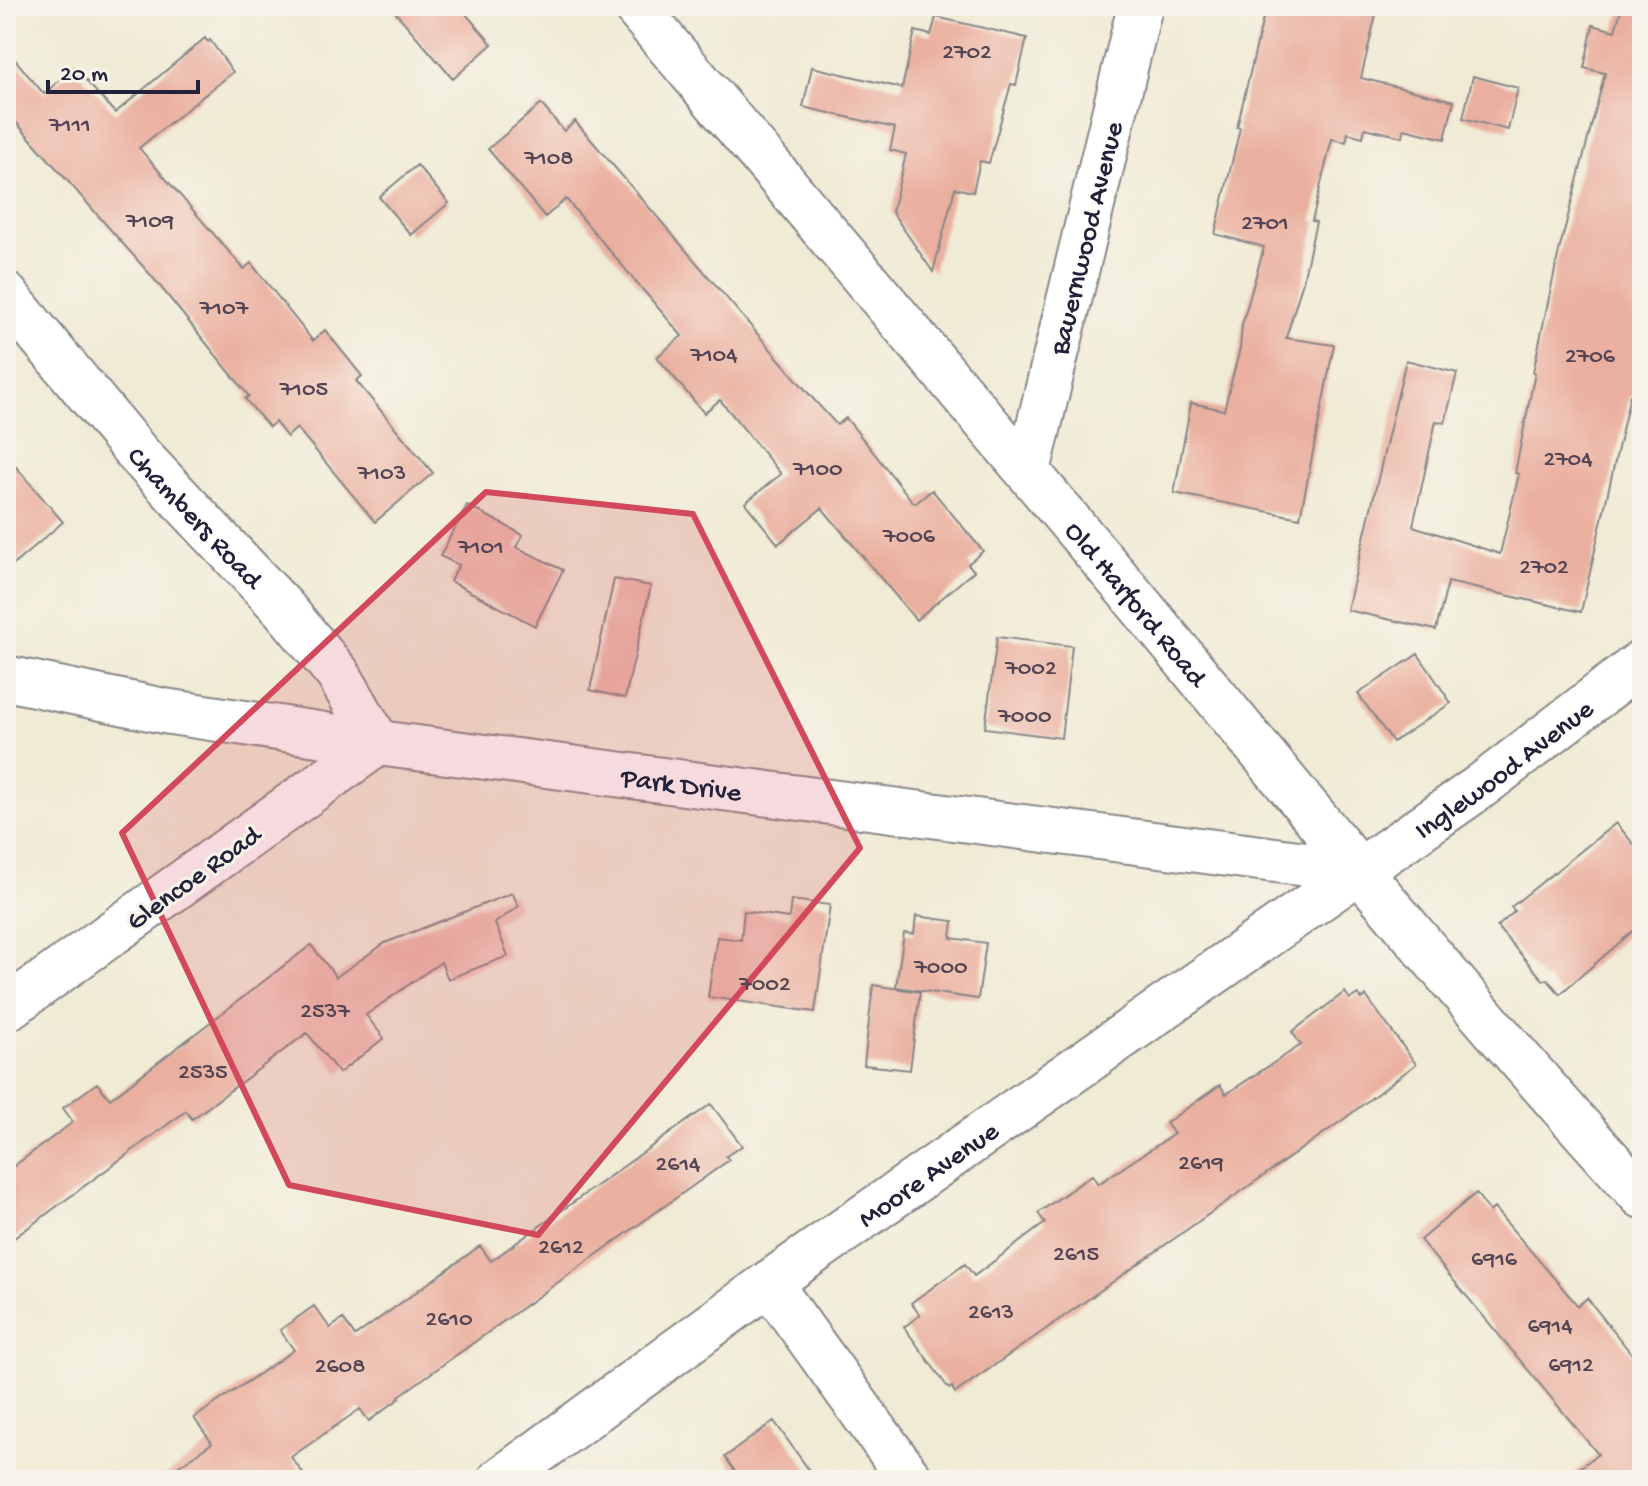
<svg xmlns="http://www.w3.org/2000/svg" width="1648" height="1486" font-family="'Gochi Hand',sans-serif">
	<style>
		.building { fill: #eaaf9f }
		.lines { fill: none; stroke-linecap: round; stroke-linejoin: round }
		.minor-casing { stroke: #898688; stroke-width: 48 }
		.minor { stroke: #fff; stroke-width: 44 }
		.marked { fill: #d1495b; fill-opacity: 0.2; stroke: #d1495b; stroke-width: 6; stroke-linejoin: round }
		.labels { text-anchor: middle; stroke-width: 6; stroke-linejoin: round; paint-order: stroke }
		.number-label { font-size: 24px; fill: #544554 }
		.street-label { font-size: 28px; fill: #22223b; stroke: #f7f3e8 }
	</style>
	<rect width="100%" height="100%" fill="#f7f3e8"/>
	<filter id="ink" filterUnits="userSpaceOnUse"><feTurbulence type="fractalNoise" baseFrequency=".0125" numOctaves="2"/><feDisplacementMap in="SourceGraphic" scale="16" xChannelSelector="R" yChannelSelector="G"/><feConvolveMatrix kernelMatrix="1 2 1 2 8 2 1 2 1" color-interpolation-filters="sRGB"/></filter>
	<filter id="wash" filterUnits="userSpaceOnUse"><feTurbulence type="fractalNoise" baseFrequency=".006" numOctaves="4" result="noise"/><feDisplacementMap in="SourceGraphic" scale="32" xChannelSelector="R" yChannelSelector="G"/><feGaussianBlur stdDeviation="1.8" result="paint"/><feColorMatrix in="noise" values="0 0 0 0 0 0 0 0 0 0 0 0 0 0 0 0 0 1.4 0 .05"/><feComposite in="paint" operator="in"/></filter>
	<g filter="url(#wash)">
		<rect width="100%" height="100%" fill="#f0ebd5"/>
		<g id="blocks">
			<path class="building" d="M 390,6 L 459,6 L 492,44 L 453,79 Z
				M 1266,6 L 1378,6 L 1361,78 L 1454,101 L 1445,139 L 1404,129 L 1403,137 L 1365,128 L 1363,137 L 1348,133 L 1346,142 L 1332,139 L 1312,221 L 1316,222 L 1303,281 L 1286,338 L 1334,345 L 1300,518 L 1174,493 L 1191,403 L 1224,410 L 1240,348 L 1242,325 L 1264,247 L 1215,234 L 1240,128 L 1237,127 Z
				M 1622,6 L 1642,6 L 1642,368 L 1636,397 L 1630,395 L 1581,612 L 1448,582 L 1436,630 L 1347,610 L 1406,360 L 1457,373 L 1445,423 L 1436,421 L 1413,526 L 1500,554 L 1519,474 L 1515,473 L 1535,373 L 1533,372 L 1559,251 L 1605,73 L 1584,68 L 1593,25 L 1615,31 Z
				M 936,17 L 1027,38 L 1016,85 L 1011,84 L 989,163 L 980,161 L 973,192 L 955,188 L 933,272 L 892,212 L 906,154 L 890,150 L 895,128 L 803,107 L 812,67 L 902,88 L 915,31 L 931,35 Z
				M 205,38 L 208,42 L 210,40 L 233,72 L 139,148 L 244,269 L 251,263 L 313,341 L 325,330 L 362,376 L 356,381 L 433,473 L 375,522 L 297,428 L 287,437 L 275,422 L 269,427 L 245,399 L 249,396 L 155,280 L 6,111 L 6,49 L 44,94 L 74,67 L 115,113 Z
				M 1473,76 L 1518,88 L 1508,130 L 1463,118 Z
				M 541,104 L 564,131 L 575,121 L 815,401 L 837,425 L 846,418 L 913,502 L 916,503 L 932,490 L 983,551 L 968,564 L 974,571 L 916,620 L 822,508 L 778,544 L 745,503 L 781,474 L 720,400 L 704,413 L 657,357 L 682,336 L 566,199 L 545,217 L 488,149 Z
				M 417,165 L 449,203 L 411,235 L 379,197 Z
				M 6,455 L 63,522 L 6,571 Z
				M 467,505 L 523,535 L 516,547 L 563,570 L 535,626 L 450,581 L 459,565 L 440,556 Z
				M 614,579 L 651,586 L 625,698 L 590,690 Z
				M 997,637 L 1072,646 L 1061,738 L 985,728 Z
				M 1418,654 L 1451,703 L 1393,742 L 1358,694 Z
				M 1616,823 L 1642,854 L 1642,923 L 1560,994 L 1547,979 L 1544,981 L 1497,927 L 1515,911 L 1511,907 Z
				M 512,893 L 519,906 L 495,923 L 508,956 L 448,979 L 441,962 L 366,1015 L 384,1038 L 339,1073 L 307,1033 L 192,1119 L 186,1111 L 6,1244 L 6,1172 L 73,1122 L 63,1108 L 97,1083 L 110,1099 L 311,945 L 336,977 L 385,943 Z
				M 791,900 L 830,905 L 815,1012 L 708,997 L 717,937 L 741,940 L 744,911 L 789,918 Z
				M 916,916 L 953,921 L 951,938 L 986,943 L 978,999 L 896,987 L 904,933 L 914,934 Z
				M 873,985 L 920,992 L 910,1070 L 864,1065 Z
				M 1345,992 L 1350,999 L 1358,994 L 1362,999 L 1366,996 L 1416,1064 L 1344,1119 L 955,1393 L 952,1387 L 949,1389 L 904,1327 L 920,1315 L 911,1303 L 965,1264 L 974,1276 L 1045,1223 L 1038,1213 L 1092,1175 L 1098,1184 L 1174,1134 L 1166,1123 L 1220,1085 L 1226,1094 L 1301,1045 L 1292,1032 Z
				M 711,1104 L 742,1146 L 726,1156 L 729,1160 L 399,1396 L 400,1398 L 369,1421 L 360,1409 L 291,1457 L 308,1480 L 159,1480 L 212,1443 L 194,1418 L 294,1350 L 280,1330 L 314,1306 L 330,1328 L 343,1319 L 355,1336 L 480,1246 L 491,1261 Z
				M 1476,1193 L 1490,1212 L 1494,1208 L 1578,1306 L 1587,1298 L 1642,1367 L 1642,1480 L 1564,1480 L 1598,1454 L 1420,1240 Z
				M 774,1421 L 816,1480 L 741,1480 L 725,1457 Z"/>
		</g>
	</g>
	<g filter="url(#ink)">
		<use href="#blocks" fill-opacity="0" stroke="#898688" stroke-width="2"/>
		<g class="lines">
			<g class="minor-casing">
				<g id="minor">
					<path id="s1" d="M 635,6 C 800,201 966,396 1130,593 C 1298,796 1464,1002 1642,1196"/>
					<path id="s2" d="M 6,295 L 139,455 L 284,609 L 338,674 L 378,743 L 6,1009"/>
					<path id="s3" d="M 1028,471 L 1140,6"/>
					<path id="s4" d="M 6,678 L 164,711 L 378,743 L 1360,871"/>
					<path d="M 769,1283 L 911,1480"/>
					<path id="s5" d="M 500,1480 L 769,1283 L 1481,786 L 1642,662"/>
				</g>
			</g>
			<use href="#minor" class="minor"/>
		</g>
	</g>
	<path class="marked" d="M 486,492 L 693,514 L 860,848 L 538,1235 L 289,1185 L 122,833 Z"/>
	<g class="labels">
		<g class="number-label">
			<text x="967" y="58">2702</text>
			<text x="70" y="131">7111</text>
			<text x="549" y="164">7108</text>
			<text x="150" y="227">7109</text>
			<text x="1265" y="229">2701</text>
			<text x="224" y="314">7107</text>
			<text x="714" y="361">7104</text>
			<text x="1590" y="362">2706</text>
			<text x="304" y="395">7105</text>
			<text x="1568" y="465">2704</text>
			<text x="818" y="475">7100</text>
			<text x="382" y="479">7103</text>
			<text x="909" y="542">7006</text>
			<text x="481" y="553">7101</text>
			<text x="1544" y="573">2702</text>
			<text x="1031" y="674">7002</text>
			<text x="1025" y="722">7000</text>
			<text x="941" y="973">7000</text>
			<text x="765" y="990">7002</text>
			<text x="325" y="1017">2537</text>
			<text x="203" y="1078">2535</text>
			<text x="1201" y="1169">2619</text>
			<text x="678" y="1170">2614</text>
			<text x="561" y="1253">2612</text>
			<text x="1076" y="1260">2615</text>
			<text x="1494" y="1265">6916</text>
			<text x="991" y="1318">2613</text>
			<text x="449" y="1325">2610</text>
			<text x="1550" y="1332">6914</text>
			<text x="1571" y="1371">6912</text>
			<text x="340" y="1372">2608</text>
		</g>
		<g class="street-label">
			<text dy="10" stroke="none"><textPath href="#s3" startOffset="240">Bauernwood Avenue</textPath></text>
			<text dy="10" stroke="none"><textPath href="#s2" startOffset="292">Chambers Road</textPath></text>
			<text dy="10" stroke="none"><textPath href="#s1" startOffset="780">Old Harford Road</textPath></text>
			<text dy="10" stroke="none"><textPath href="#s5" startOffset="1230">Inglewood Avenue</textPath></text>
			<text dy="10" stroke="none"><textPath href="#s4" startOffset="684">Park Drive</textPath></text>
			<text transform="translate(192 876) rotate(-36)" y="10">Glencoe Road</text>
			<text dy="10" stroke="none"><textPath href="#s5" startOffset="526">Moore Avenue</textPath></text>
		</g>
	</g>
	<rect width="1648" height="1486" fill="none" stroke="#f7f3e8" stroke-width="32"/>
	<path d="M48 80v12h150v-12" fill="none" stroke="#22223b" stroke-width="4"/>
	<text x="60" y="80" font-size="24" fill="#22223b" stroke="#f7f3e8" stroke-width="6" paint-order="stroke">20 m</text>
</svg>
